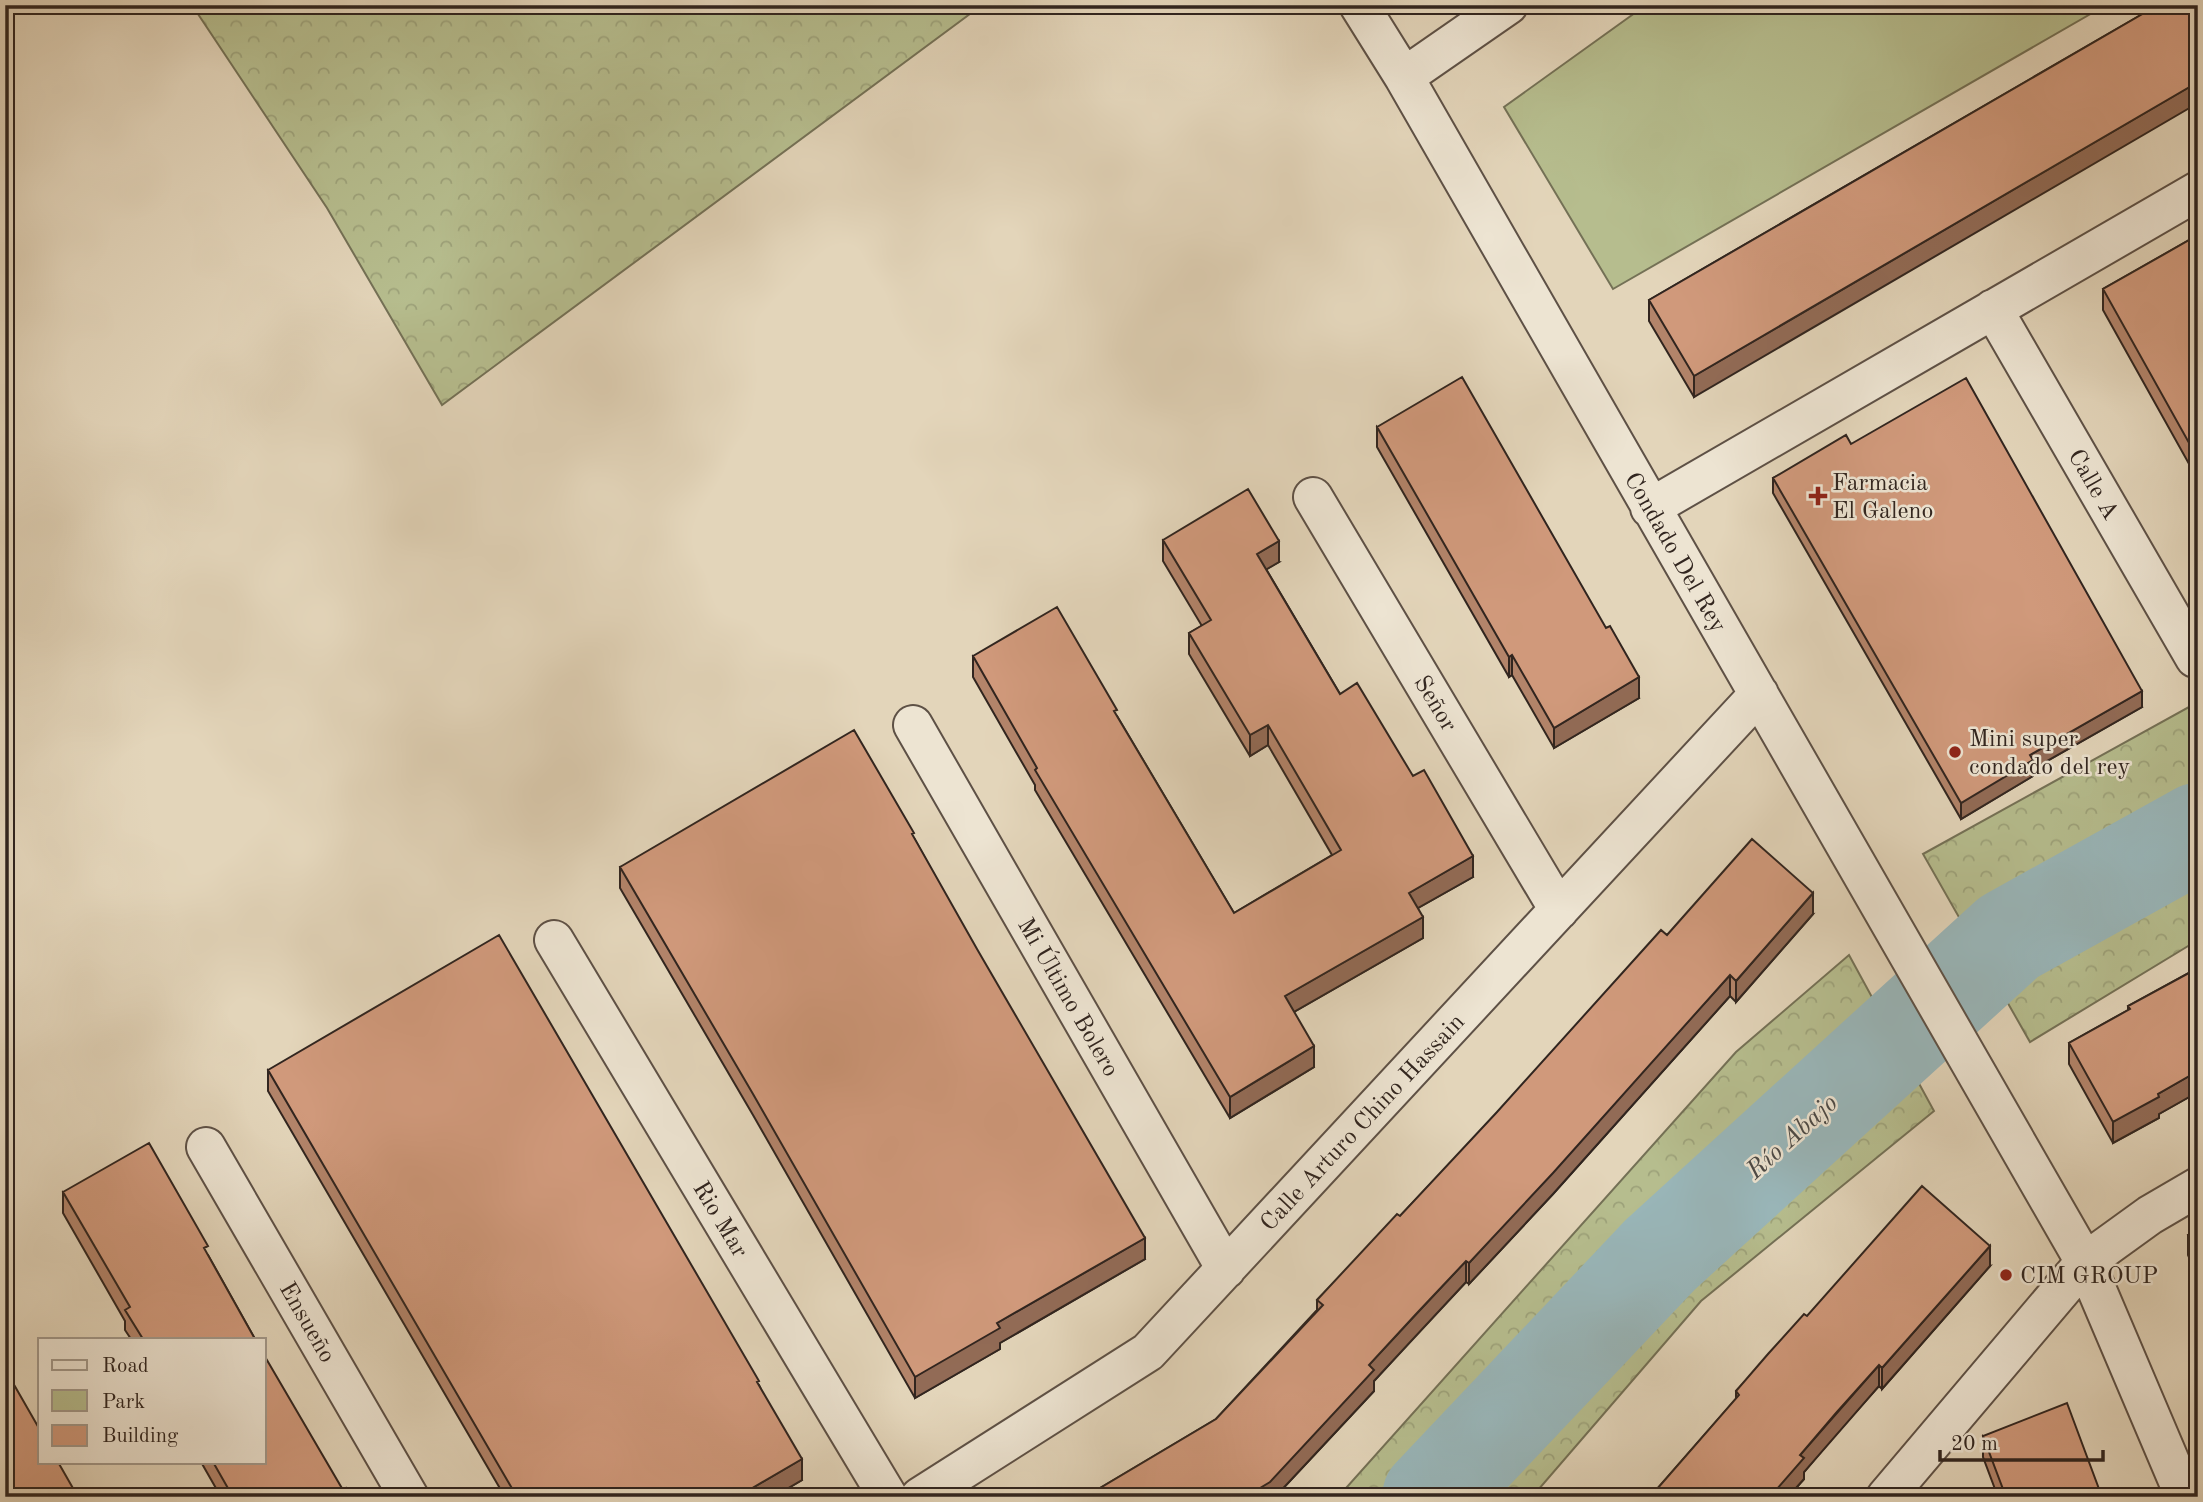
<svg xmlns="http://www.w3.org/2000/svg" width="2203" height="1502" font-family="'Old Standard TT',serif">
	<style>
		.green { fill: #b6bd8e; stroke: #747156; stroke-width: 2 }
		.forest { fill: url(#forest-crowns); stroke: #747156; stroke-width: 2 }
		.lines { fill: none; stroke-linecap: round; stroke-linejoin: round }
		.river { stroke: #99b6b9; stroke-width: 98 }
		.minor-casing { stroke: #5e5146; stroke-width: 42 }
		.minor { stroke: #ede4d2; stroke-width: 38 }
		.wall { fill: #b3846a; stroke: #31251f; stroke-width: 2 }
		.shaded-wall { fill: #926b56; stroke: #31251f; stroke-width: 2 }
		.building { fill: #d0997b; stroke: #31251f; stroke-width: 2 }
		.poi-dot { fill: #8f2418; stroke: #ede4d2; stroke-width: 2.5 }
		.labels { text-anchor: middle; stroke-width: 5; stroke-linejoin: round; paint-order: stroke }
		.poi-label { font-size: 24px; fill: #31251f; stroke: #ede4d2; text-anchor: start }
		.street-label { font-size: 24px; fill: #31251f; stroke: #ede4d2 }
		.water-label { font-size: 26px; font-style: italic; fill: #4b4946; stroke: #ede4d2 }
	</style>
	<defs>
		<pattern id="forest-crowns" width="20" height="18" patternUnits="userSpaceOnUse" patternTransform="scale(1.75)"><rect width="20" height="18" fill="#b6bd8e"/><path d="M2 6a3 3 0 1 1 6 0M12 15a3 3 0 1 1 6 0" fill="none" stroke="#9da27a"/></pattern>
	</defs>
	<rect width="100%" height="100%" fill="#e3d5ba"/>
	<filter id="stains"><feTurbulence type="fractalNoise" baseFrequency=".00286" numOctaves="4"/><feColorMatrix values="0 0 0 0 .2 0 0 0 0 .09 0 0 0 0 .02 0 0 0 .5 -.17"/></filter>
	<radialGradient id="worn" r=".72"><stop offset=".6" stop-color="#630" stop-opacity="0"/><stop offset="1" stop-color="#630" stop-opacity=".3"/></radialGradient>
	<path class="green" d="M 1646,5 L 2106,5 L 1613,289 L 1504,107 Z"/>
	<path class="forest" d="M 192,5 L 982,5 L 442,405 L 327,208 Z
		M 2198,702 L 2198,940 L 2030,1042 L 1923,854 Z
		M 1849,955 L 1934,1111 L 1701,1301 L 1532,1497 L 1338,1497 L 1736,1052 Z"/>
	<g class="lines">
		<path class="river" d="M 1431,1497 L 1660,1255 L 2009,937 L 2198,832"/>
		<g class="minor-casing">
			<path id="minor" d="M 1359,5 L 1404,77 L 2085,1262 L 2185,1497
				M 1404,77 L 1508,5
				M 1993,309 L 2195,658
				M 1313,497 L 1559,910
				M 1650,508 L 2198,191
				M 913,725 L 1226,1269
				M 554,940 L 888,1497
				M 206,1147 L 409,1497
				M 920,1497 L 1148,1352 L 1759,694
				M 1886,1497 L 2085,1262 L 2150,1215 L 2198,1187"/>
		</g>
		<use href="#minor" class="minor"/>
	</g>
	<path class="wall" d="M 2158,5 L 1694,397 L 1649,321 L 1649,300 Z
		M 2198,235 L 2198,480 L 2103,310 L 2103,289 Z
		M 1377,427 L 1639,698 L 1554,748 L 1512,675 L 1509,677 L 1377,447 Z
		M 1851,444 L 2142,707 L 2033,769 L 2033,776 L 1961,819 L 1773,493 L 1773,478 Z
		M 1163,540 L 1279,562 L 1266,569 L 1340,694 L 1473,877 L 1418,908 L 1423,938 L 1294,1012 L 1314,1067 L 1230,1118 L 1035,790 L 1035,785 L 973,677 L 973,656 L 1117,716 L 1234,913 L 1332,855 L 1268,745 L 1250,756 L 1189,654 L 1189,633 L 1202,626 L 1163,561 Z
		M 914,838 L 1145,1259 L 1000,1343 L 1000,1349 L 915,1398 L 753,1115 L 620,888 L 620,867 Z
		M 1813,914 L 1736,1002 L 1730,996 L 1553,1194 L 1469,1284 L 1466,1282 L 1417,1334 L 1374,1381 L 1374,1391 L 1275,1497 L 1085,1497 L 1216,1419 L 1317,1310 L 1317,1300 L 1400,1216 L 1667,935 Z
		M 2198,968 L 2198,1092 L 2159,1114 L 2159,1118 L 2113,1143 L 2069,1064 L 2069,1043 L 2128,1010 L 2128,1006 Z
		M 268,1070 L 759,1385 L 802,1480 L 773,1497 L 505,1497 L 268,1091 Z
		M 63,1192 L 208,1255 L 255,1339 L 131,1339 L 125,1330 L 125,1321 L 63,1213 Z
		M 2198,1231 L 2198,1278 L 2188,1255 L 2188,1235 Z
		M 1990,1266 L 1882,1389 L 1879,1386 L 1836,1434 L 1804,1472 L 1804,1479 L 1788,1497 L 1650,1497 L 1736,1399 L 1736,1391 L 1807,1316 Z
		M 1983,1436 L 2102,1497 L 1998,1497 L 1983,1457 Z
		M 201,1462 L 264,1462 L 343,1490 L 351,1497 L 221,1497 Z"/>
	<path class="shaded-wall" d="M 2198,82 L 2198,103 L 1694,397 L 1694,376 Z
		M 1279,541 L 1279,562 L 1257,575 L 1257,554 Z
		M 1512,655 L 1512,675 L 1509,677 L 1509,657 Z
		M 1639,677 L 1639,698 L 1554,748 L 1554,728 Z
		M 2142,691 L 2142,707 L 2033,769 L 2033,776 L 1961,819 L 1961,803 L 2030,755 Z
		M 1268,725 L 1268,745 L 1250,756 L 1250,735 Z
		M 1473,856 L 1473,877 L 1409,913 L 1409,893 Z
		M 1813,893 L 1813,914 L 1736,1002 L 1736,981 Z
		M 1423,917 L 1423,938 L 1285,1017 L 1285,996 Z
		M 1730,975 L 1730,996 L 1553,1194 L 1469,1284 L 1469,1263 Z
		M 1314,1046 L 1314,1067 L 1230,1118 L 1230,1097 Z
		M 2198,1071 L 2198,1092 L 2159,1114 L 2159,1118 L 2113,1143 L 2113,1122 L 2158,1094 Z
		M 1145,1238 L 1145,1259 L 1000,1343 L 1000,1349 L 915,1398 L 915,1377 L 997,1323 Z
		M 1990,1246 L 1990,1266 L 1882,1389 L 1882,1368 Z
		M 1466,1261 L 1466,1282 L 1374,1381 L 1374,1391 L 1275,1497 L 1245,1497 Z
		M 1879,1365 L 1879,1386 L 1804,1472 L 1804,1479 L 1788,1497 L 1770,1497 L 1800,1455 Z
		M 802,1459 L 802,1480 L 773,1497 L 737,1497 Z"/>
	<path class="building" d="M 2158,5 L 2198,5 L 2198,82 L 1694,376 L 1649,300 Z
		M 2198,235 L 2198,459 L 2103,289 Z
		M 1462,377 L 1606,628 L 1610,626 L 1639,677 L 1554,728 L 1512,655 L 1509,657 L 1377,427 Z
		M 1966,378 L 2142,691 L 2030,755 L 2033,760 L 1961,803 L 1773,478 L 1846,435 L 1851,444 Z
		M 1248,489 L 1279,541 L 1257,554 L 1340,694 L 1357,683 L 1413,776 L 1424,770 L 1473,856 L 1409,893 L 1423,917 L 1285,996 L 1314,1046 L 1230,1097 L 1035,770 L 1037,768 L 973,656 L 1057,607 L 1117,710 L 1114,711 L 1234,913 L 1341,850 L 1268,725 L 1250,735 L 1189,633 L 1211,620 L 1163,540 Z
		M 854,730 L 914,833 L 912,834 L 977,949 L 1145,1238 L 997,1323 L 1000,1328 L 915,1377 L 753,1094 L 620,867 Z
		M 1752,839 L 1813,893 L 1736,981 L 1730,975 L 1553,1173 L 1469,1263 L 1466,1261 L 1417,1313 L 1369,1365 L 1374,1370 L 1270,1482 L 1245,1497 L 1085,1497 L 1216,1419 L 1323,1305 L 1317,1300 L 1397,1214 L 1400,1216 L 1497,1112 L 1661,930 L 1667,935 Z
		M 499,935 L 759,1381 L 757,1382 L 802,1459 L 737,1497 L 710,1497 L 708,1494 L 703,1497 L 517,1497 L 268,1070 Z
		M 2198,968 L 2198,1071 L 2158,1094 L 2159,1097 L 2113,1122 L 2069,1043 L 2130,1009 L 2128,1006 Z
		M 149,1143 L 208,1246 L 204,1248 L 255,1339 L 143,1339 L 125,1310 L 130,1307 L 63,1192 Z
		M 1922,1186 L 1990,1246 L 1882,1368 L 1879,1365 L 1836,1413 L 1800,1455 L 1804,1458 L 1770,1497 L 1650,1497 L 1739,1395 L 1736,1391 L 1768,1354 L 1804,1314 L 1807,1316 Z
		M 2198,1231 L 2198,1258 L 2188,1235 Z
		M 264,1355 L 343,1490 L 346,1488 L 351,1497 L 233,1497 L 213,1462 L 264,1462 Z
		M 5,1369 L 40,1430 L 40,1462 L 58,1462 L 78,1497 L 5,1497 Z
		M 2067,1403 L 2102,1497 L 2006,1497 L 1983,1436 Z"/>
	<g class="poi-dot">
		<path d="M1814.5 485.5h7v7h7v7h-7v7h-7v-7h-7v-7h7z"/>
		<circle cx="1955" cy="752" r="7"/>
		<circle cx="2006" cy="1275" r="7"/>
	</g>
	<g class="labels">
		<g class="poi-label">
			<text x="1832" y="490">Farmacia<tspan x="1832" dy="28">El Galeno</tspan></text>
			<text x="1969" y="746">Mini super<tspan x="1969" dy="28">condado del rey</tspan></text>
			<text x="2020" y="1283">CIM GROUP</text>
		</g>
		<g class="street-label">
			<text transform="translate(2094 484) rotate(60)" y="8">Calle A</text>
			<text transform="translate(1676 552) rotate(60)" y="8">Condado Del Rey</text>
			<text transform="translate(1436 703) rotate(59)" y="8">Señor</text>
			<text transform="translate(1069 997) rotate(60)" y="8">Mi Último Bolero</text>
			<text transform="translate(1362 1122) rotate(-47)" y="8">Calle Arturo Chino Hassain</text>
			<text transform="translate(721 1219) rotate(59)" y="8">Rio Mar</text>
			<text transform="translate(308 1322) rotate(60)" y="8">Ensueño</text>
		</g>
		<g class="water-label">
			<text transform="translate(1791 1136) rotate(-42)" y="9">Río Abajo</text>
		</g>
	</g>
	<rect width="2203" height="1502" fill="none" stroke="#e3d5ba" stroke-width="28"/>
	<rect x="7" y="7" width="2189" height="1488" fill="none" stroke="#31251f" stroke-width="3.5"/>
	<rect x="14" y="14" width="2175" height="1474" fill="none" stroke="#31251f" stroke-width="2"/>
	<rect x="38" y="1338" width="228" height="126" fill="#ede4d2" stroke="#a2988a" stroke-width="2"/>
	<rect x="52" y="1360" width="35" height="10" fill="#ede4d2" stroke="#a2988a" stroke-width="2"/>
	<text x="102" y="1372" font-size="21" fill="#31251f">Road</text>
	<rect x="52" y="1390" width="35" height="21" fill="#b6bd8e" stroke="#a2988a" stroke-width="2"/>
	<text x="102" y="1408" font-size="21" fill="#31251f">Park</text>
	<rect x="52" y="1425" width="35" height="21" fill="#d0997b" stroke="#a2988a" stroke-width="2"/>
	<text x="102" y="1442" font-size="21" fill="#31251f">Building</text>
	<path d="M1940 1450v10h163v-10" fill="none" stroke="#31251f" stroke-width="3.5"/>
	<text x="1951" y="1450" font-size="21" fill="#31251f" stroke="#ede4d2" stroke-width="5" paint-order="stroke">20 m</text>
	<rect width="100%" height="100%" filter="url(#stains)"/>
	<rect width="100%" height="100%" fill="url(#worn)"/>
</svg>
